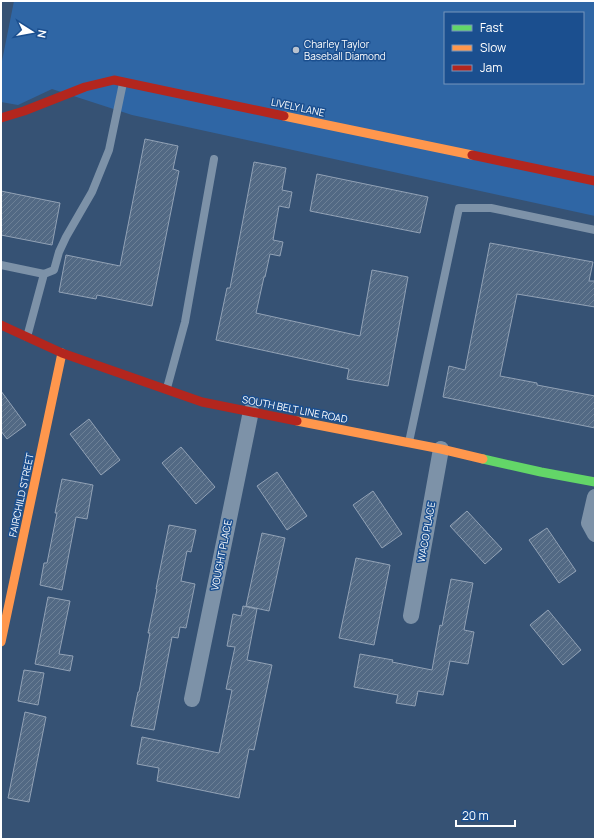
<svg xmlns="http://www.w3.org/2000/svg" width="596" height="840" font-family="Manrope,sans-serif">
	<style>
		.park { fill: #2f66a5; fill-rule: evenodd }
		.building { fill: url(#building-hatch); stroke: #92a2b6 }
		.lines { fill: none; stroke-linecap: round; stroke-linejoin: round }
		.lane { stroke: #7d92a8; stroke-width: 8 }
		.street { stroke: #7d92a8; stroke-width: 16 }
		.fast { stroke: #63d668; stroke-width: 9 }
		.slow { stroke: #ff974d; stroke-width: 9 }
		.jam { stroke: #b3261e; stroke-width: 9 }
		.poi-dot { fill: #b9c2ce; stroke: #1b4f8f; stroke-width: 1.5 }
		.labels { text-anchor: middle; stroke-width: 3; stroke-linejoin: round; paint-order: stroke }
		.poi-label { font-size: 10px; fill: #fff; stroke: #1b4f8f; text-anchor: start }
		.street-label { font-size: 10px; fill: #fff; stroke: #1b4f8f }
	</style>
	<defs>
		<pattern id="building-hatch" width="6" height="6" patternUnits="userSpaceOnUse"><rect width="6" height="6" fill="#526984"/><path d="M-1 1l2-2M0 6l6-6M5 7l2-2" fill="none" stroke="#6c8096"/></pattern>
	</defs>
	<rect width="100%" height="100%" fill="#365274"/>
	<path class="park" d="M 14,1 L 595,1 L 595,216 L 132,115 L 52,89 L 18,105 L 1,102 L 1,66 ZM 445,13 L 583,13 L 583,83 L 445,83 Z"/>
	<path class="building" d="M 145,139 L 178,146 L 173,169 L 179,171 L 152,306 L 97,295 L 96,299 L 59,292 L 66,255 L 120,266 Z
		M 254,162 L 286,168 L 282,190 L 292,192 L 289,208 L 279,206 L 273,240 L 283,242 L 280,256 L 270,254 L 265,277 L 264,277 L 256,313 L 360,336 L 372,270 L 408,277 L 388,386 L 347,379 L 349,369 L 216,340 L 227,288 L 230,288 Z
		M 317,174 L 428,197 L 420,233 L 310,211 Z
		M 1,191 L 60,203 L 52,245 L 1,235 Z
		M 490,243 L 593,262 L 589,281 L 595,281 L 595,307 L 517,294 L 500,376 L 537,383 L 537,385 L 595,396 L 595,428 L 443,397 L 449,366 L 465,370 Z
		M 1,391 L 26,425 L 7,439 L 1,431 Z
		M 89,419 L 120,460 L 101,475 L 70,434 Z
		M 181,447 L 215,487 L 196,504 L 162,463 Z
		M 277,472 L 307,516 L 287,530 L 257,486 Z
		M 62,479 L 93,485 L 87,519 L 76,517 L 62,590 L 40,585 L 44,563 L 47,563 L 57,513 L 55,513 Z
		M 373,491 L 402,534 L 382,548 L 353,505 Z
		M 467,511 L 502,549 L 485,564 L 450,526 Z
		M 169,525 L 196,530 L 191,552 L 187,551 L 181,581 L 195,584 L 186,628 L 180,627 L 178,638 L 172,637 L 154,730 L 131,726 L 138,692 L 139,692 L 150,633 L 148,633 L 157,589 L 156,589 Z
		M 547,528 L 576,571 L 559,583 L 529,540 Z
		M 262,533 L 285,538 L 269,611 L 246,606 Z
		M 356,558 L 390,565 L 374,645 L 339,638 Z
		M 451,579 L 473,583 L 464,630 L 474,632 L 468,664 L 450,661 L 443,695 L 418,691 L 415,706 L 396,703 L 398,695 L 354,687 L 360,654 L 393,660 L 392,662 L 432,670 L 440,625 L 442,626 Z
		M 48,597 L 70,601 L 59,654 L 73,656 L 70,671 L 35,664 Z
		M 243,606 L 257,609 L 247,660 L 272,665 L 254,750 L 249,749 L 239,798 L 157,781 L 159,768 L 137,764 L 142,737 L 219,753 L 232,690 L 226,689 L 235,647 L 227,646 L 233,614 L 241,616 Z
		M 548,610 L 581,650 L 563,665 L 530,625 Z
		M 24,670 L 44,673 L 38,705 L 18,701 Z
		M 25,712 L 46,717 L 29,802 L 8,798 Z"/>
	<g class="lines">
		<path class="lane" d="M 1,265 L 44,274 L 54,270 L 59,252 L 66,237 L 92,192 L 109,150 L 123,83
			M 27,337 L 44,274
			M 167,388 L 185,322 L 214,159
			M 409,442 L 459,208 L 491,208 L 595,230"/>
		<path class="street" d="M 595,497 L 589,523 L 595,534
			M 411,616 L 441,449
			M 192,699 L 251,411"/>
		<path class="fast" d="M 483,459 L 541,472 L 595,482"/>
		<path class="slow" d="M 284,116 L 472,155
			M 297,421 L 441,449 L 483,459
			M 1,642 L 62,353"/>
		<path class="jam" d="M 1,118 L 24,111 L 85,87 L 114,80 L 284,116
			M 472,155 L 595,181
			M 1,325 L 62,353 L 202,402 L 297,421"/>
	</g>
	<circle class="poi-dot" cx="296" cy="50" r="4"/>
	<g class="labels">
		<g class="poi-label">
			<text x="304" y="48">Charley Taylor<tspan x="304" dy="12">Baseball Diamond</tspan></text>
		</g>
		<g class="street-label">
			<text transform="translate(298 107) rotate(12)" y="4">LIVELY LANE</text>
			<text transform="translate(295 409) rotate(11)" y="4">SOUTH BELT LINE ROAD</text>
			<text transform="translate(21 495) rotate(-78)" y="4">FAIRCHILD STREET</text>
			<text transform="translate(426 532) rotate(-80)" y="4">WACO PLACE</text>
			<text transform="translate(221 555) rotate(-79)" y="4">VOUGHT PLACE</text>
		</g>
	</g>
	<rect width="596" height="840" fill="none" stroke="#ffffff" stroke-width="4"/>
	<rect x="444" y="12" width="140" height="72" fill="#1b4f8f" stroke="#7695bc"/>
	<rect x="452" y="25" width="20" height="6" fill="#63d668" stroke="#7695bc"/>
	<text x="480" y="32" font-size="12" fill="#ffffff">Fast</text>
	<rect x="452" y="45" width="20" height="6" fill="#ff974d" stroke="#7695bc"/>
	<text x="480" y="52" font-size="12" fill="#ffffff">Slow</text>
	<rect x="452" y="65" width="20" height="6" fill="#b3261e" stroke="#7695bc"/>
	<text x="480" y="72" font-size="12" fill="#ffffff">Jam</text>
	<g transform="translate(32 32) rotate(101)" stroke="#1b4f8f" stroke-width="3" paint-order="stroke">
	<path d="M0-3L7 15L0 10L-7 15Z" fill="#ffffff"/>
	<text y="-6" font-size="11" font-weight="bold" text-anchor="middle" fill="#ffffff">N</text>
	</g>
	<path d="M456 820v6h59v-6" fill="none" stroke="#ffffff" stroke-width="2"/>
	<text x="462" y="820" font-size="12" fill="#ffffff" stroke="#1b4f8f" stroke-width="3" paint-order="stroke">20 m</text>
</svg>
